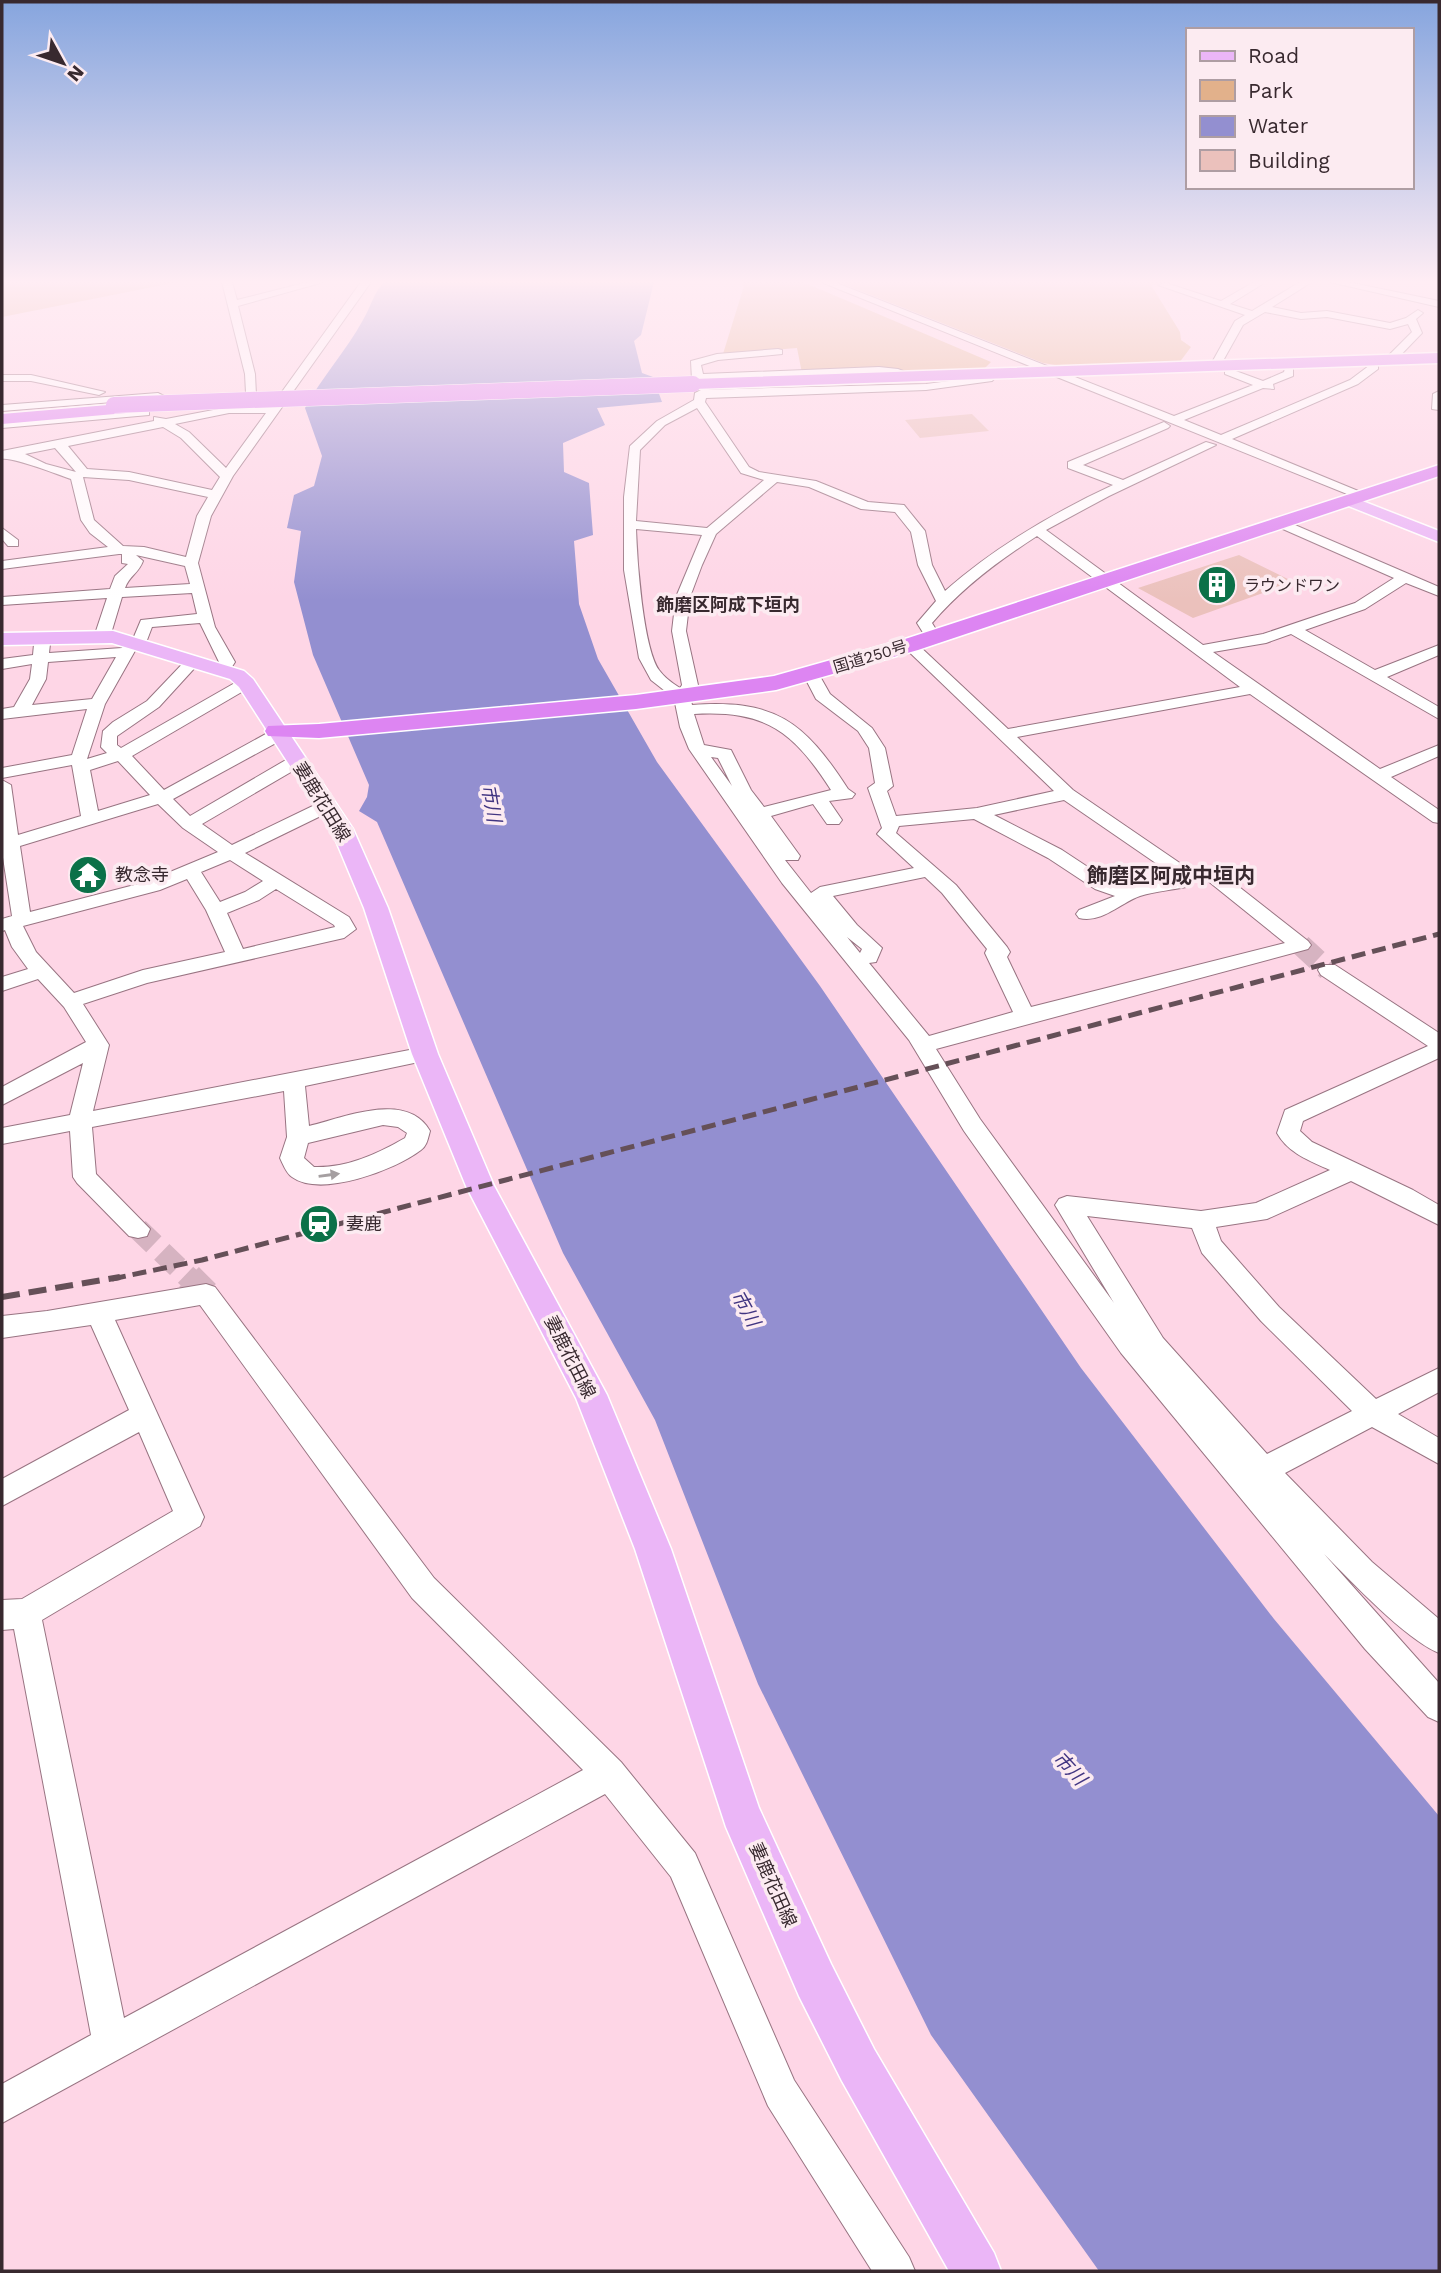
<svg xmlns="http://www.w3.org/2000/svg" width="1441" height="2273" font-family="'Work Sans','Noto Sans JP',sans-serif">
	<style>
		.green { fill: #e2b18b }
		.water { fill: #938fd0 }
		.building { fill: #ebc1bc }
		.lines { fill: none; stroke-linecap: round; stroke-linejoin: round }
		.minor-tunnel-far1 { stroke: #d6b3c1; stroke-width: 22; stroke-dasharray: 22 11; stroke-linecap: butt }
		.minor-tunnel { stroke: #d6b3c1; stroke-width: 28; stroke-dasharray: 28 14; stroke-linecap: butt }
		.minor-casing { stroke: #987482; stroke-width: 2 }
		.major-casing { stroke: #fff; stroke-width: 3 }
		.highway-casing { stroke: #fff; stroke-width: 3 }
		.minor { fill: #fff; fill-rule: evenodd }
		.major { fill: #ebb6f7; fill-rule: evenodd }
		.highway { fill: #dd85f2; fill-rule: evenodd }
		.rail-far1 { stroke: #655058; stroke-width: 5; stroke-dasharray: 14 7; stroke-linecap: butt }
		.rail { stroke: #655058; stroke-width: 6; stroke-dasharray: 18 9; stroke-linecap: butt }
		.highway-bridge-casing { stroke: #fff; stroke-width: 17; stroke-linecap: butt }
		.highway-bridge { stroke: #dd85f2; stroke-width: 16 }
		.oneway { fill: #a59fa1 }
		.labels { text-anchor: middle; stroke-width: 7; stroke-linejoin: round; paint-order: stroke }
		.far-poi-label { font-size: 16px; fill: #38292f; stroke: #fcebf1; text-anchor: start }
		.far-street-label { font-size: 16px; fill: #38292f; stroke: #fcebf1 }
		.far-quarter-label { font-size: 18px; font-weight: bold; fill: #38292f; stroke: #fcebf1 }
		.street-label { font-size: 18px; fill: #38292f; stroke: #fcebf1 }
		.poi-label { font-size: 18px; fill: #38292f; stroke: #fcebf1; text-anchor: start }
		.water-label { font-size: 19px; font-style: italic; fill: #413582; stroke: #fcebf1 }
		.quarter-label { font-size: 21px; font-weight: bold; fill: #38292f; stroke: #fcebf1 }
	</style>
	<rect width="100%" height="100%" fill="#fed6e6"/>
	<path class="green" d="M 2,282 L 178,282 L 2,317 Z
		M 742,282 L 803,282 L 991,362 L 983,370 L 802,373 L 797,348 L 723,354 L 744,286 Z
		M 838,282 L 1170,282 L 1151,285 L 1180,332 L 1181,340 L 1191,347 L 1179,363 L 1068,367 L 1043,363 Z"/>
	<path class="water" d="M 385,282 L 654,282 L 641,335 L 634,341 L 642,373 L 653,377 L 662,402 L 597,408 L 605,425 L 563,443 L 564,472 L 589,483 L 593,535 L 574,541 L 579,604 L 598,659 L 657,762 L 820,986 L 1081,1368 L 1274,1619 L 1439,1816 L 1439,2271 L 1099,2271 L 931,2035 L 758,1684 L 655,1420 L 563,1253 L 377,822 L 359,811 L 367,797 L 369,785 L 313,655 L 294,582 L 301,531 L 287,528 L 294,495 L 314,486 L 322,456 L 305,408 C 322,377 346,351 363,320 C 370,309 375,289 385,282 Z"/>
	<path class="building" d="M 972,414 L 989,431 L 920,438 L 905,420 Z
		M 1239,555 L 1294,582 L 1193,618 L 1138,588 Z"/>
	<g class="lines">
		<path class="minor-tunnel-far1" d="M 1301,945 L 1328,970
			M 138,1229 L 190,1279"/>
		<path class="minor-tunnel" d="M 189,1277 L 206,1294"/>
		<g class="minor-casing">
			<path id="minor" d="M 222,282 L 232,282 L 237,300 L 308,282 L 324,282 L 238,306 L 255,374 L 256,395 L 246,393 L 245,374 Z
				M 361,282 L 371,282 L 233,476 L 211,516 L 198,563 L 215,627 L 235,662 L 228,673 L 223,675 L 215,670 L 219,662 L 200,623 L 152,627 L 144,648 L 136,649 L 105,704 L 87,759 L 107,753 L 101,747 L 103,731 L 113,722 L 147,701 L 188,658 L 198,658 L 201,661 L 159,707 L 117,736 L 117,745 L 121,748 L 240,680 L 252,680 L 254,683 L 252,686 L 132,756 L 164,790 L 273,730 L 285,730 L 287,734 L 285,738 L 173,799 L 190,816 L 291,757 L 303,757 L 305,761 L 303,765 L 202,824 L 232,845 L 321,802 L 333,802 L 336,806 L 333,810 L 245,853 L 349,917 L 356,929 L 344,938 L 147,983 L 83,1004 L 109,1045 L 93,1111 L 425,1047 L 433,1049 L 436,1054 L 433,1059 L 305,1086 L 309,1126 C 343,1118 407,1090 430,1131 C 428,1138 427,1146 421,1150 C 395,1170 321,1198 292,1177 C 286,1173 283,1164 280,1158 L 287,1137 L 284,1091 L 92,1127 L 96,1174 L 150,1229 L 147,1236 L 138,1238 L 129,1236 L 77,1183 L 73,1177 L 70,1131 L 2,1144 L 2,1128 L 70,1115 L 83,1063 L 2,1105 L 2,1087 L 86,1042 L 64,1007 L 38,979 L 2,991 L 2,977 L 28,969 L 12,947 L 5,930 L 2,931 L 2,919 L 12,916 L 2,851 L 2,780 L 11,785 L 18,835 L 81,816 L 72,765 L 2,778 L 2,768 L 72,755 L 87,709 L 2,719 L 2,709 L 14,707 L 30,679 L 32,664 L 2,669 L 2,659 L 33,655 L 34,644 L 42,639 L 50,644 L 49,653 L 122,648 L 127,640 L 133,639 L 141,620 L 197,614 L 192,593 L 122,597 L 110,637 L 102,642 L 94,637 L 107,598 L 2,605 L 2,597 L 110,589 L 115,576 L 128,564 L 122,563 L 122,554 L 119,554 L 2,569 L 2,561 L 108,547 L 90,533 L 81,520 L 71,479 C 56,474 13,457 2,459 L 2,451 L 154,421 L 154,417 L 166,419 L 229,407 L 271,407 ZM 229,413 L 266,413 L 226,468 L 189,432 L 175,424 ZM 163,427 L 181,438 L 220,477 L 212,490 L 129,472 L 87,469 L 68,446 ZM 55,448 L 76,472 L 46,464 L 25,454 ZM 83,477 L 129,480 L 208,497 L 197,516 L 186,557 L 144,547 L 123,546 L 94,520 ZM 136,555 L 185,566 L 190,584 L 125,588 C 129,576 139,573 143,561 ZM 116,657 L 92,699 L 32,705 L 46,679 L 48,662 ZM 118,761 L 150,795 L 98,811 L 90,770 ZM 158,804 L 183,828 L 218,852 L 146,882 L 30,912 L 20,846 ZM 230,860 L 263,881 L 245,892 L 220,902 L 201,872 ZM 187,879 L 206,910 L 225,952 L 143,970 L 74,993 L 36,952 L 23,926 L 160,890 ZM 276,889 L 334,925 L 335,927 L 243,949 L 227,913 L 259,900 ZM 383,1125 L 398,1127 L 407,1133 L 405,1138 C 377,1154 347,1168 314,1167 L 304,1158 L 308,1143 Z
				M 821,282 L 834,282 L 1174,416 L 1253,385 L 1225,374 L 1225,370 L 1233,370 L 1263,381 L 1284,372 L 1285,368 L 1293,368 L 1293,376 L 1273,384 L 1274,389 L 1263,388 L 1184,420 L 1221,435 L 1350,380 L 1370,365 L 1378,365 L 1378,369 L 1358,384 L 1232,439 L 1368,495 L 1367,498 L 1357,498 Z
				M 1254,282 L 1266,282 L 1230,304 L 1252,311 L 1300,282 L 1312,282 L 1272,307 L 1301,313 L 1327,311 L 1390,323 L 1406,318 L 1418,310 L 1423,313 L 1416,319 L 1422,333 L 1393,363 L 1386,358 L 1412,332 L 1408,324 L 1390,329 L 1327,317 L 1301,319 L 1265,312 L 1243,325 L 1219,368 L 1211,368 L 1210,366 L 1235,321 L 1245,315 L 1158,285 L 1166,283 L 1221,301 Z
				M 1330,282 L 1348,282 L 1439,301 L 1439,307 Z
				M 778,349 L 782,350 L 782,354 L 718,360 L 701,365 L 703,374 L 879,367 L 898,369 L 916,376 L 910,379 L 879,373 L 698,383 L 692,380 L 691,361 L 717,354 Z
				M 2,375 L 31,375 L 105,392 L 99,395 L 31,381 L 2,381 Z
				M 988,376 L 994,379 L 992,381 L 926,390 L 706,398 L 705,402 L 749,467 L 759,472 L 816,481 L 868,502 L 904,505 L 925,531 L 932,565 L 945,591 C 995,547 1053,513 1113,485 L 1068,468 L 1068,462 L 1164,422 L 1170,426 L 1168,428 L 1083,465 L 1123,480 L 1206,442 L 1216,445 L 1109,496 L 1046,530 L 1203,645 L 1263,634 L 1355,603 L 1394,578 L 1276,526 L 1274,523 L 1281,519 L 1439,587 L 1439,596 L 1406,583 L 1365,609 L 1305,630 L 1375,670 L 1439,645 L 1439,655 L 1387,677 L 1439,707 L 1439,719 L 1291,634 L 1266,643 L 1213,652 L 1380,769 L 1439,745 L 1439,756 L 1391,777 L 1439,810 L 1439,823 L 1433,822 L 1250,694 L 1017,737 L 1073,790 L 1190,870 L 1220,872 L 1308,941 L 1311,945 L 1308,949 L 936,1049 L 980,1119 L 1114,1303 L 1055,1205 L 1059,1199 L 1067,1196 L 1201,1211 L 1256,1203 L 1330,1170 C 1310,1161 1288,1153 1277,1133 L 1285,1110 L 1428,1046 L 1321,975 L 1318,970 L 1321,965 L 1335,965 L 1439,1033 L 1439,1058 L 1303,1121 L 1300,1131 L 1312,1142 L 1413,1190 L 1439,1205 L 1439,1225 L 1351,1181 L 1267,1219 L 1216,1227 L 1221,1241 L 1279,1307 L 1376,1399 L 1439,1368 L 1439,1392 L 1398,1414 L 1439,1438 L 1439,1464 L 1372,1427 L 1285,1473 L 1372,1562 L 1439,1619 L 1439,1653 C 1405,1639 1352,1582 1324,1554 L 1439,1683 L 1439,1722 L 1428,1717 L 1365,1649 L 1121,1353 L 964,1131 L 909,1040 L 782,883 L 689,749 L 680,727 L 674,698 L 651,680 L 639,658 L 624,570 L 624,497 L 630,446 L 657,421 L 694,400 L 695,393 L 701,390 L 926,384 ZM 697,408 L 741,473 L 764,480 L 707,528 L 636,521 L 640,450 L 665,425 ZM 777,482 L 809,487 L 861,509 L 895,512 L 911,532 L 918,565 L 936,601 L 917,623 L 927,639 L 937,639 L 940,636 L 932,623 C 962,588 998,561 1037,536 L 1240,687 L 1008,729 L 915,642 L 905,642 L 902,645 L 905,648 L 1054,791 L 977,808 L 896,816 L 887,791 L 893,786 L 885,748 L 872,728 L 830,694 L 817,671 L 805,671 L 803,674 L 816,699 L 858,731 L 869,748 L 875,783 L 868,788 L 882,828 L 877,834 L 914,868 L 820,887 L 811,893 L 785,860 L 798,860 L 800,856 L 771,816 L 813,804 L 827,824 L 839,824 L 842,820 L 829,801 L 852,798 L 855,794 L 848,789 C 804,721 775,699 692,705 L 690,696 L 698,685 L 686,631 L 690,597 L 702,565 L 716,534 ZM 636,529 L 702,535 L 676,597 L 672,631 L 682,685 L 680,688 C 672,683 664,677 659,670 C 643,647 637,559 636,529 ZM 694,714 C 766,710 793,731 831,790 L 764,807 L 751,790 L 731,750 L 704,745 ZM 711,757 L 718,758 L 732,786 ZM 1064,800 L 1176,877 L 1175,878 L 1128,887 L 1109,881 L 1062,850 L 994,815 ZM 974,819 L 1048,858 L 1095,889 L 1115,896 L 1079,910 L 1076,914 L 1079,918 C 1101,924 1122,902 1140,896 C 1156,891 1174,890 1190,886 L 1193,881 L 1208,881 L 1285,943 L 1031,1007 L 1007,957 L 1010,952 L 1007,947 L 956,885 L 896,833 L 899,826 ZM 925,877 L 942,893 L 987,949 L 985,953 L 1013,1012 L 929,1036 L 869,963 L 876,962 L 882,948 L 857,925 L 833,896 ZM 847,937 L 862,949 L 860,953 ZM 1087,1216 L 1192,1228 L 1202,1253 L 1261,1321 L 1352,1411 L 1267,1454 L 1163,1338 Z
				M 1439,391 L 1439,410 L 1432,409 L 1433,394 Z
				M 158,393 L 164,396 L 162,398 L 2,411 L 2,405 Z
				M 145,410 L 149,411 L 149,415 L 2,428 L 2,421 Z
				M 2,528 L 18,540 L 18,546 L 8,546 L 2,539 Z
				M 206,1284 L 215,1287 L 434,1578 L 621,1762 L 695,1853 L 794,2080 L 909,2257 L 915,2271 L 872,2271 L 768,2106 L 671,1877 L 605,1794 L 2,2123 L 2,2084 L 91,2035 L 14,1629 L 2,1630 L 2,1600 L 22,1599 L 173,1511 L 139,1432 L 2,1506 L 2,1479 L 129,1410 L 91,1325 L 2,1338 L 2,1316 L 47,1311 ZM 200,1305 L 412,1598 L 583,1770 L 124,2018 L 42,1620 L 200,1526 L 204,1517 L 115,1320 Z"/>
		</g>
		<g class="major-casing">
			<path id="major" d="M 1347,495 L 1439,531 L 1439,542 L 1341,503 L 1339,500 Z
				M 113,631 L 244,671 L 253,679 L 353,829 L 388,908 L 438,1054 L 494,1186 L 607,1395 L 671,1549 L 759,1808 L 831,1964 L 874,2049 L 994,2253 L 1001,2271 L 949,2271 L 842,2081 L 799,1996 L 726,1827 L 635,1549 L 576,1398 L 466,1186 L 412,1054 L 364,908 L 331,829 L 239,687 L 230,679 L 112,643 L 2,645 L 2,633 Z"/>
		</g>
		<g class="highway-casing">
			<path id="highway" d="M 1439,353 L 1439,363 L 693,389 L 685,384 L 693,379 Z
				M 120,404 L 126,405 L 128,409 L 126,413 L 2,424 L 2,414 Z
				M 1439,465 L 1439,476 L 918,650 L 776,690 L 636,709 L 319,738 L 268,736 L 265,731 L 268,726 L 319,724 L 636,695 L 774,676 L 902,640 Z"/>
		</g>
		<use href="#minor" class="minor"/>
		<use href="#major" class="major"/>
		<use href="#highway" class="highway"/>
		<path class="rail-far1" d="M 112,1279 L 202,1260 L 1439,934"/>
		<path class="rail" d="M 2,1297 L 120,1277"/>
		<g class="highway-bridge-casing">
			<path id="highway-bridge" d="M 114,405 L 693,384"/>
		</g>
		<use href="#highway-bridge" class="highway-bridge"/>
	</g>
	<defs><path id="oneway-solid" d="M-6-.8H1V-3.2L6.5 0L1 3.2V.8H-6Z" transform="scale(1.75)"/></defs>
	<use class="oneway" href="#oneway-solid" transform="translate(329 1175) rotate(-8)"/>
	<linearGradient id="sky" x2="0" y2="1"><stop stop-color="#86a5de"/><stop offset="0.47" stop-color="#ffedf4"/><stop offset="1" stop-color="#ffedf4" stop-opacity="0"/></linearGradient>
	<rect width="1441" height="600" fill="url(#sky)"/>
	<defs>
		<g id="building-disc" transform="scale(2.0125)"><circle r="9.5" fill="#0b7148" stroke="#fcebf1"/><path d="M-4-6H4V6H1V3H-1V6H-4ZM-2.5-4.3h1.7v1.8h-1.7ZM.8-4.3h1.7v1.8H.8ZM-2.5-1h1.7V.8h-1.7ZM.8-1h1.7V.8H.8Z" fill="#fff"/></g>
		<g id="temple-disc" transform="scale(2.0125)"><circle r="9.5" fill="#0b7148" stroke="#fcebf1"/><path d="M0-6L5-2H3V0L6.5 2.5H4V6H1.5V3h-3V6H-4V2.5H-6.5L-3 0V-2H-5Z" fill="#fff"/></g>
		<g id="station-disc" transform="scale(2.0125)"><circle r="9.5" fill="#0b7148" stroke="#fcebf1"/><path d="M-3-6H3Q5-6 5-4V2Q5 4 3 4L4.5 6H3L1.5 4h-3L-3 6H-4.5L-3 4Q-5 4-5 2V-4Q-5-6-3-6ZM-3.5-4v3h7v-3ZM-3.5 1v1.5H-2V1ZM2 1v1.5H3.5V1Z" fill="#fff"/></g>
	</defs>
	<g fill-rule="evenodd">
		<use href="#building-disc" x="1217" y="585"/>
		<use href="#temple-disc" x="88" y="875"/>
		<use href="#station-disc" x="319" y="1224"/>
	</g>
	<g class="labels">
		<g class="far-poi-label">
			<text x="1244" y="591">ラウンドワン</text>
		</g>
		<g class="far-street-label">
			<text transform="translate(870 656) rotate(-17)" y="6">国道250号</text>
		</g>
		<g class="far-quarter-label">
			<text x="728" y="611">飾磨区阿成下垣内</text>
		</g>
		<g class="street-label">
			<text transform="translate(322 802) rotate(58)" y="6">妻鹿花田線</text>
			<text transform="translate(570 1357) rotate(63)" y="6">妻鹿花田線</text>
			<text transform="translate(773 1885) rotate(66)" y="6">妻鹿花田線</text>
		</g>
		<g class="poi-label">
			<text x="115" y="881">教念寺</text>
			<text x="346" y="1230">妻鹿</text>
		</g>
		<g class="water-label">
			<text transform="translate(492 803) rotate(80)" y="7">市川</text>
			<text transform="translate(746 1308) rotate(61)" y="7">市川</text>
			<text transform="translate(1070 1768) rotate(47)" y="7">市川</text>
		</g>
		<g class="quarter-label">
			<text x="1171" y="883">飾磨区阿成中垣内</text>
		</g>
	</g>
	<rect width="1441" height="2273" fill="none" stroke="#38292f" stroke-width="7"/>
	<rect x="1186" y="28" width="228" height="161" fill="#fcebf1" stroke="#ae9da3" stroke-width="2"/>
	<rect x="1200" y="51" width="35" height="10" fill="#ebb6f7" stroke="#ae9da3" stroke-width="2"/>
	<text x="1248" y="63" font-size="21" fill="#38292f">Road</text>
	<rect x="1200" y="80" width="35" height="21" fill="#e2b18b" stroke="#ae9da3" stroke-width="2"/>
	<text x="1248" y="98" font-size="21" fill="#38292f">Park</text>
	<rect x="1200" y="116" width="35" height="21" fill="#938fd0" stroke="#ae9da3" stroke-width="2"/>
	<text x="1248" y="133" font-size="21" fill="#38292f">Water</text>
	<rect x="1200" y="150" width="35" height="21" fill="#ebc1bc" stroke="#ae9da3" stroke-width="2"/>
	<text x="1248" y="168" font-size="21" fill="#38292f">Building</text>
	<g transform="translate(63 63) rotate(130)" stroke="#fcebf1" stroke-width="5" paint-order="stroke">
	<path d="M0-5L12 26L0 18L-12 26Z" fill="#38292f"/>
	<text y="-10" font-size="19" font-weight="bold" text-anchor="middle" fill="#38292f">N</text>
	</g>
</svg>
